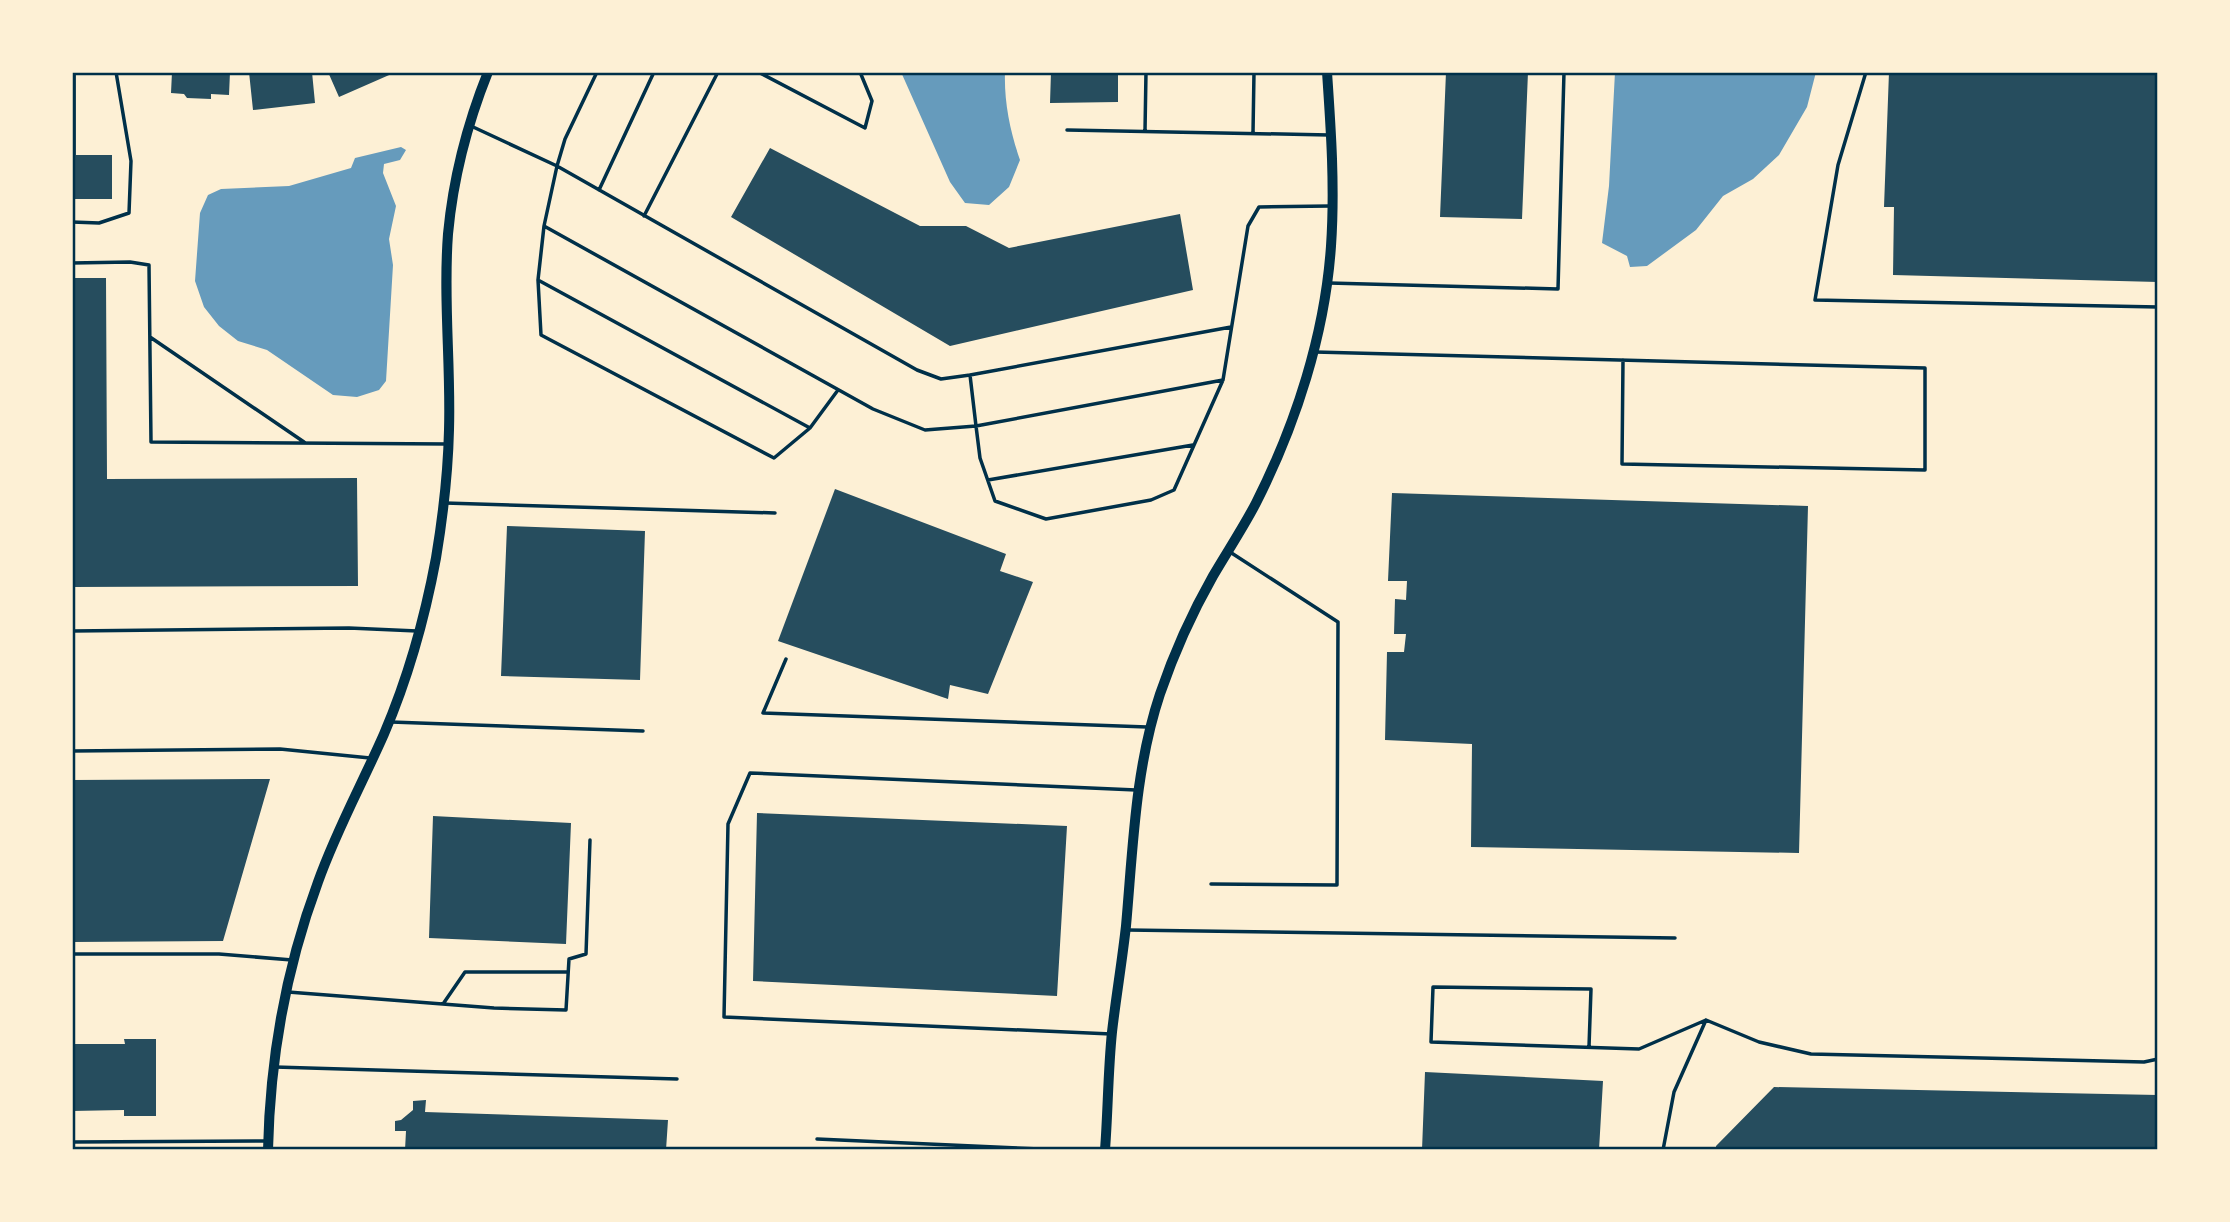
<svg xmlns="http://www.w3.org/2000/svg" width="2230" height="1222" font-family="Overpass,sans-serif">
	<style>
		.water { fill: #669bbc }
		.building { fill: #264d5e }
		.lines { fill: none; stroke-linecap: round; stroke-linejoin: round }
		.service { stroke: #003049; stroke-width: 3.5 }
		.tertiary { stroke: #003049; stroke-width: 10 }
		.neatline { fill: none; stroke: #003049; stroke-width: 2.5 }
	</style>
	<rect width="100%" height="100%" fill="#fdf0d5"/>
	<path class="water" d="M 901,72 L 1005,72 C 1004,102 1010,131 1020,160 L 1009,187 L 989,205 L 965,203 L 950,182 Z
		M 1615,72 L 1816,72 L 1807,107 L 1779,155 L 1753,179 L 1723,196 L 1696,230 L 1647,266 L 1630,267 L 1627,256 L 1602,243 L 1609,186 Z
		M 401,147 L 406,150 L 400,160 L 384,164 L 383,173 L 396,206 L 389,239 L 393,265 L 386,381 L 379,390 L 357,397 L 333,395 L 267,350 L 238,341 L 219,326 L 204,307 L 195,281 L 200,213 L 208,195 L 221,189 L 289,186 L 351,168 L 355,158 Z"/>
	<path class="building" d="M 72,72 L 76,72 L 76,155 L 112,155 L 112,199 L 72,199 Z
		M 172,72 L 230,72 L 229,95 L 211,94 L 211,99 L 187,98 L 184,94 L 171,93 Z
		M 249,72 L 312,72 L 315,103 L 253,110 Z
		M 328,72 L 396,72 L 339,97 Z
		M 1051,72 L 1118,72 L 1118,102 L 1050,103 Z
		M 1446,72 L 1528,72 L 1522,219 L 1440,217 Z
		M 1889,72 L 2158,72 L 2158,282 L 1893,275 L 1894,207 L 1884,207 Z
		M 770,148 L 920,226 L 966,226 L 1009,248 L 1180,214 L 1193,290 L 950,346 L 731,217 Z
		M 72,278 L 106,278 L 107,479 L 357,478 L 358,586 L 72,587 Z
		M 835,489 L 1006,554 L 1000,571 L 1033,582 L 988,694 L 950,685 L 948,699 L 778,641 Z
		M 1392,493 L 1808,506 L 1799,853 L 1471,847 L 1472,744 L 1385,740 L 1387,652 L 1404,652 L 1406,634 L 1394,634 L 1395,599 L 1406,600 L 1407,581 L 1388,581 Z
		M 507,526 L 645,531 L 640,680 L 501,676 Z
		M 270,779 L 223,941 L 72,942 L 72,780 Z
		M 757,813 L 1067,826 L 1057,996 L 753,981 Z
		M 433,816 L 571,823 L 566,944 L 429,938 Z
		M 124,1039 L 156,1039 L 156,1116 L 124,1116 L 124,1110 L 72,1111 L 72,1044 L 125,1044 Z
		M 1425,1072 L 1603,1081 L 1599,1150 L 1422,1150 Z
		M 1774,1087 L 2158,1095 L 2158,1150 L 1716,1150 L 1716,1146 Z
		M 426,1100 L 425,1112 L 668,1120 L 666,1150 L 405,1150 L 406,1131 L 395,1131 L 395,1121 L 401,1120 L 413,1110 L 413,1101 Z"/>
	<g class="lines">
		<path class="service" d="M 597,72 L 565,139 L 557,166 L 917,370 L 941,379 L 970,375
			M 758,72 L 865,128 L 872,101 L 860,72
			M 1866,72 L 1838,165 L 1815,300 L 2158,307
			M 471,126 L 557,166 L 544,226 L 873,409 L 925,430 L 976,426 L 980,458 L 995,501 L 1046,519 L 1151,500 L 1174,490 L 1223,380 L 1248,226 L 1259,207 L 1330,206
			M 1067,130 L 1329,135
			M 1145,131 L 1146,72
			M 1253,133 L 1254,72
			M 599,190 L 654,72
			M 644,216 L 718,72
			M 72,222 L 99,223 L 129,213 L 131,161 L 116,72
			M 544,226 L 538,280 L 541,335 L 774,458 L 810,428 L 838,390
			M 72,263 L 130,262 L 149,265 L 151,442 L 448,444
			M 538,280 L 810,428
			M 1329,283 L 1558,289 L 1564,72
			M 150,337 L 304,442
			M 1315,352 L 1925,368 L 1925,470 L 1622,464 L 1623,360
			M 1223,380 L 976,426 L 970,375 L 1231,327
			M 988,480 L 1193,445
			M 445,503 L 775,513
			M 72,631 L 349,628 L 417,631
			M 786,659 L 763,713 L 1147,727
			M 391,722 L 643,731
			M 72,751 L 280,749 L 370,758
			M 1211,884 L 1337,885 L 1338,622 L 1230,552
			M 1127,930 L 1675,938
			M 72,954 L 219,954 L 292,960
			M 288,992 L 494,1008 L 566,1010 L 569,959 L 586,954 L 590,840
			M 443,1004 L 465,972 L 568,972
			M 1111,1034 L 724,1017 L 728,824 L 750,773 L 1136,790
			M 1589,1047 L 1591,989 L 1433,987 L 1431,1042 L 1639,1049 L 1706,1020 L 1759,1042 L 1811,1054 L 2144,1062 L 2158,1059
			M 275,1067 L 677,1079
			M 817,1139 L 1063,1150
			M 72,1142 L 266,1141
			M 1663,1150 L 1674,1092 L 1706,1020"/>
		<path class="tertiary" d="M 268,1150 C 270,1059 286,968 318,882 C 336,831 362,784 384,734 C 408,678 425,617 436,558 C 443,516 448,472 449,430 C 451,365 443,299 448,234 C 453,180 468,122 488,72
			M 1105,1150 C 1108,1111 1108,1071 1112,1032 C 1116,997 1122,962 1126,926 C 1133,848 1135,769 1160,694 C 1174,653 1192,613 1213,576 C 1227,552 1243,528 1256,503 C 1296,424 1325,334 1331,246 C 1335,188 1331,130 1327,72"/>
	</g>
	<rect width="2230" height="1222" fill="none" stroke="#fdf0d5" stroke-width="147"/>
	<rect x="74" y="74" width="2082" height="1074" class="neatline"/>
</svg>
